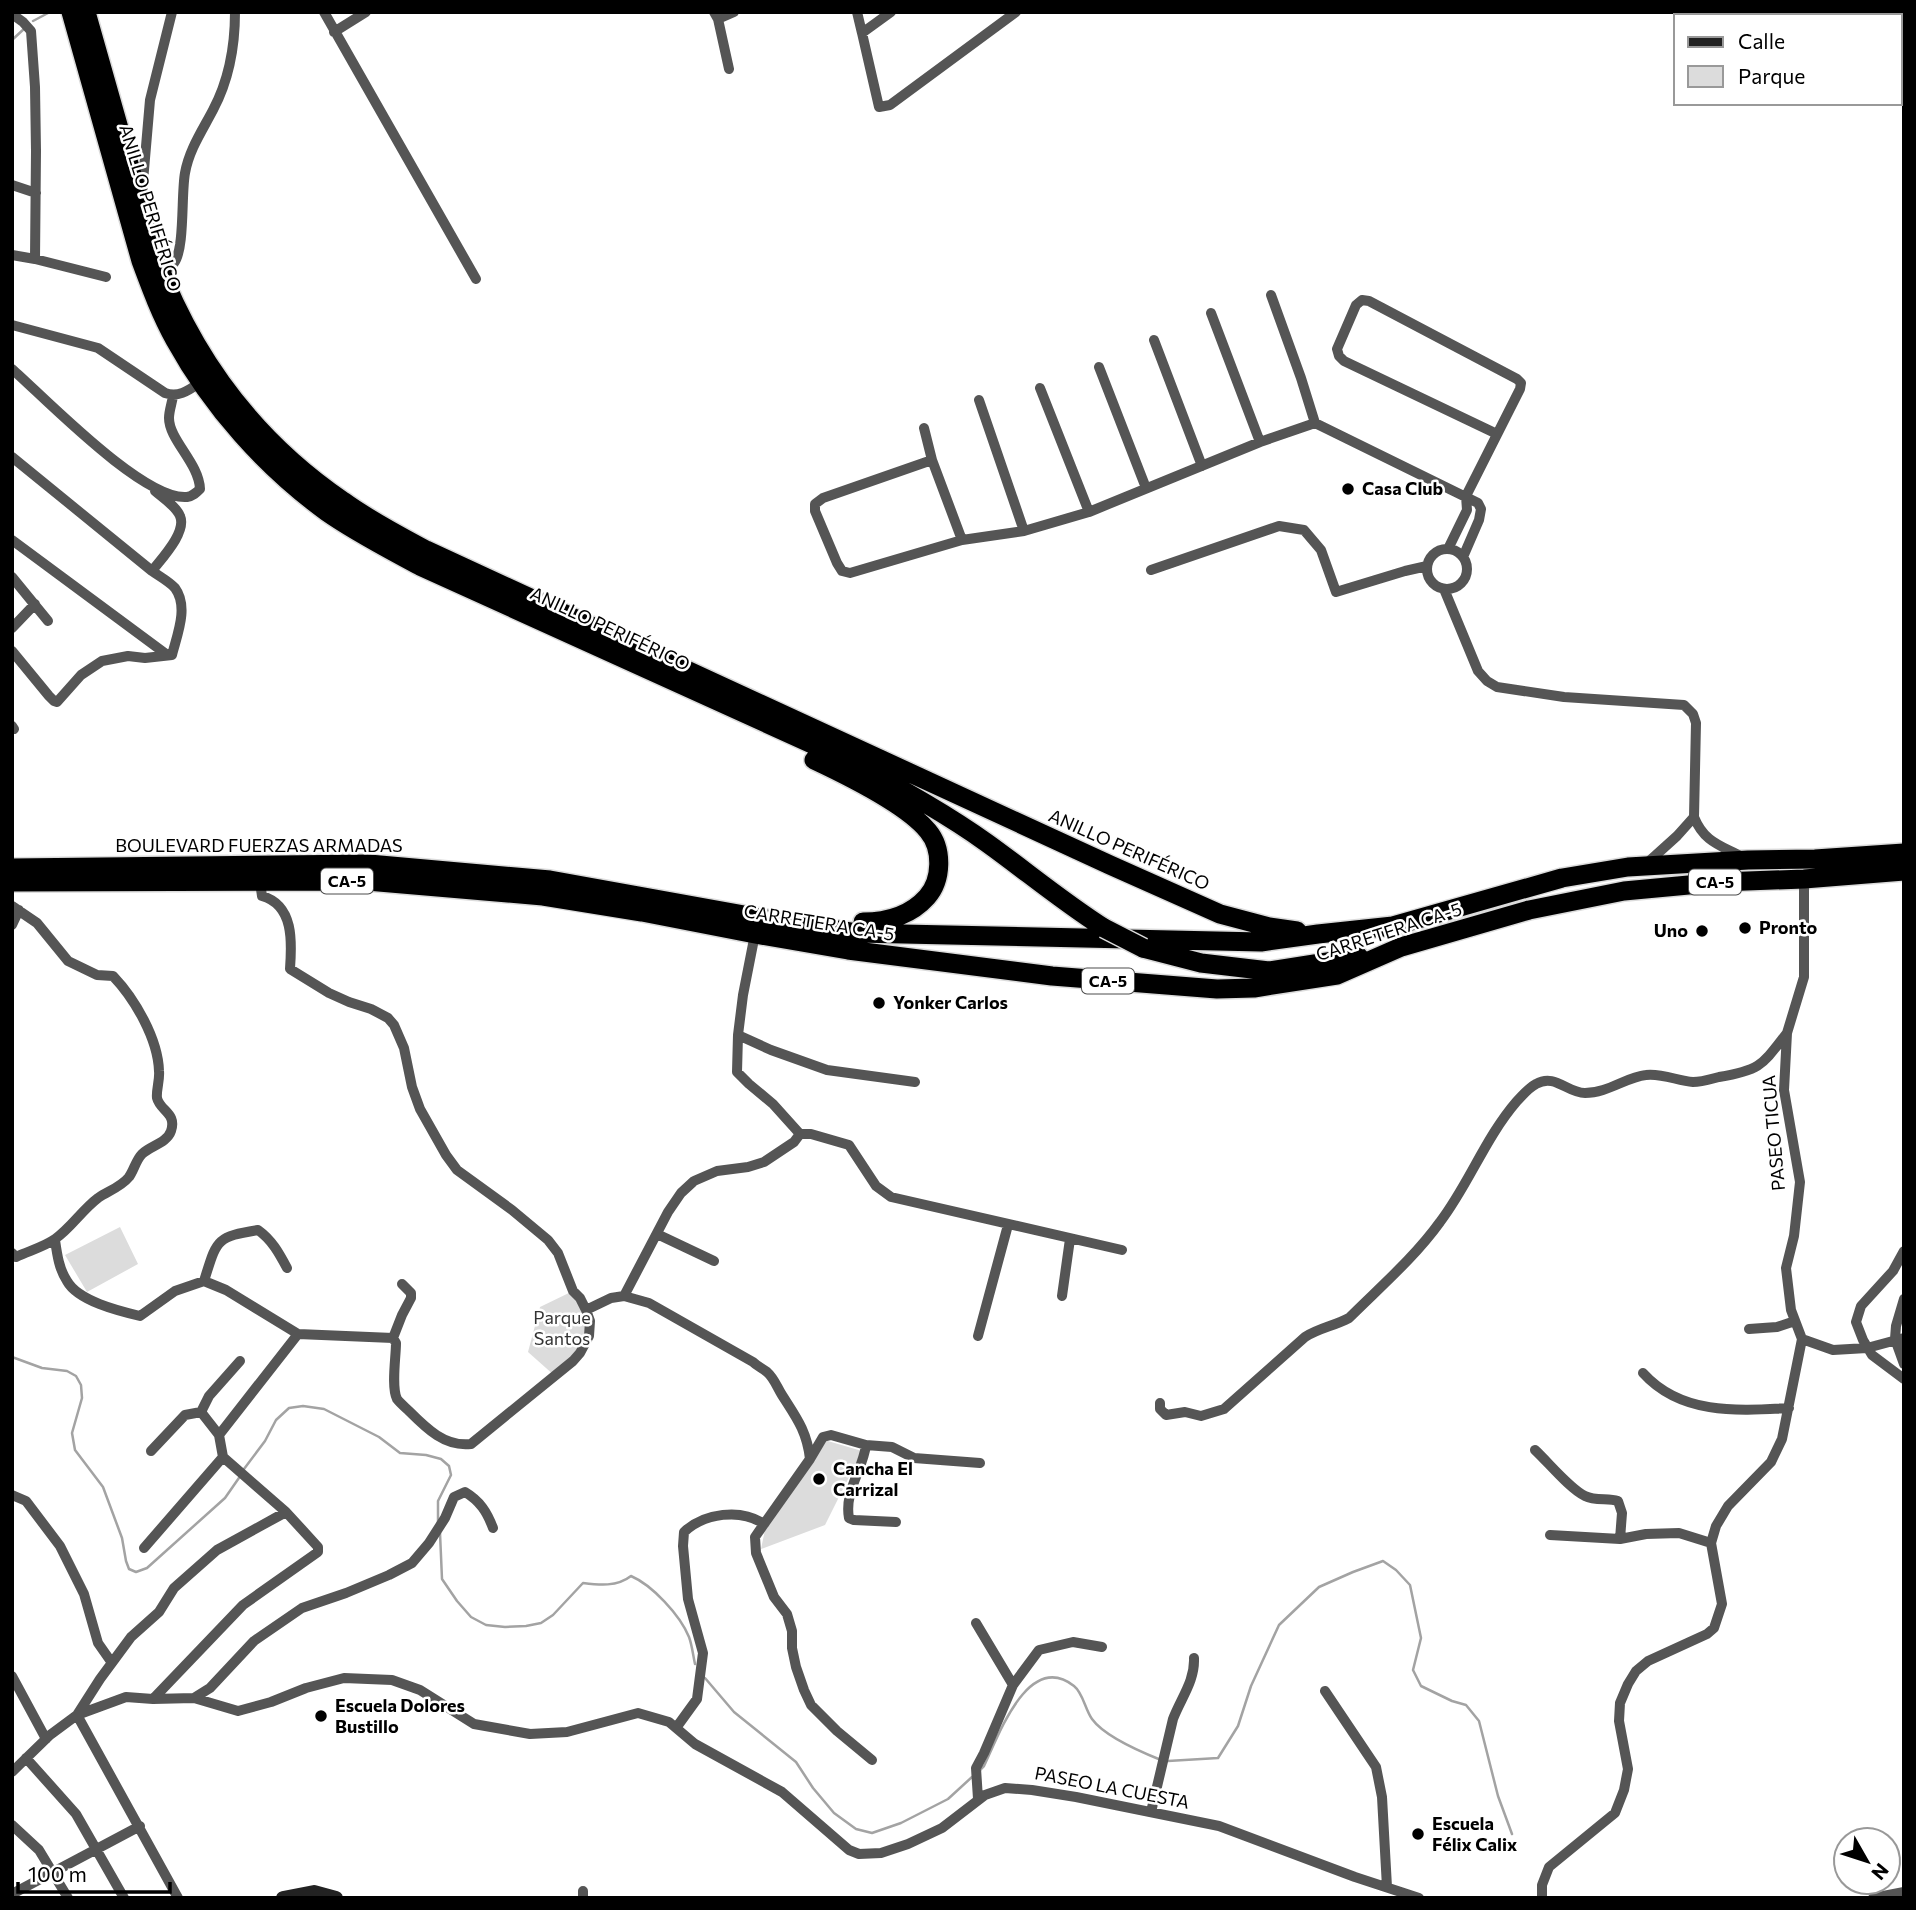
<svg xmlns="http://www.w3.org/2000/svg" width="1916" height="1910" font-family="Commissioner,sans-serif">
	<style>
		.green { fill: #dcdcdc }
		.lines { fill: none; stroke-linecap: round; stroke-linejoin: round }
		.stream { stroke: #a3a3a3; stroke-width: 2.5 }
		.highway-casing { stroke: #dbdbdb; stroke-width: 22 }
		.street { stroke: #555; stroke-width: 10 }
		.secondary { stroke: #222; stroke-width: 14 }
		.highway { stroke: #000; stroke-width: 19 }
		.highway-bridge-casing { stroke: #dbdbdb; stroke-width: 22; stroke-linecap: butt }
		.highway-bridge { stroke: #000; stroke-width: 19 }
		.poi-dot { fill: #000; stroke: #fff; stroke-width: 2.5 }
		.labels { text-anchor: middle; stroke-width: 5; stroke-linejoin: round; paint-order: stroke }
		.shield { fill: #fff; stroke: #4c4c4c; stroke-width: 2 }
		.shield-label { font-size: 16px; font-weight: bold; fill: #000 }
		.street-label { font-size: 18px; fill: #000; stroke: #fff }
		.poi-label { font-size: 18px; font-weight: bold; fill: #000; stroke: #fff; text-anchor: start }
		.park-label { font-size: 18px; fill: #333; stroke: #fff }
	</style>
	<rect width="100%" height="100%" fill="#fff"/>
	<path class="green" d="M 120,1227 L 138,1264 L 87,1292 L 65,1255 Z
		M 573,1291 L 580,1298 L 589,1336 L 555,1376 L 528,1352 L 540,1307 Z
		M 821,1439 L 862,1451 L 825,1525 L 761,1549 L 766,1525 Z"/>
	<g class="lines">
		<path class="stream" d="M 33,21 L 50,12
			M 12,40 L 25,28
			M 12,1357 L 42,1368 L 67,1371 L 76,1376 L 81,1385 L 82,1398 L 72,1433 L 75,1450 L 103,1487 L 122,1538 L 126,1561 L 129,1569 L 136,1572 L 147,1568 L 225,1498 L 241,1475
			M 244,1469 L 265,1441 L 276,1420 L 289,1408 L 303,1406 L 324,1409 L 379,1437 L 400,1453 L 426,1455 L 441,1459 L 449,1466 L 451,1475 L 438,1501 L 438,1523
			M 440,1533 L 442,1579 L 457,1601 L 471,1617 L 486,1625 L 505,1627 L 526,1626 L 541,1623 L 553,1615 L 583,1583 C 599,1585 617,1587 631,1576 C 652,1585 680,1615 689,1637 C 692,1645 693,1655 695,1664
			M 705,1678 L 734,1712 L 796,1762 L 813,1788 L 834,1813 L 856,1829 L 872,1833 L 901,1823 L 948,1799 L 972,1777
			M 1168,1761 L 1218,1758 L 1238,1726 L 1251,1686 L 1279,1625 L 1319,1587 L 1353,1572 L 1383,1561 L 1396,1570 L 1410,1585 L 1421,1638 L 1413,1670 L 1421,1686 L 1452,1701 L 1466,1705 L 1479,1721 L 1498,1796 L 1512,1834
			M 980,1770 L 984,1766 C 998,1737 1028,1650 1074,1686 C 1083,1693 1085,1709 1092,1719 C 1105,1737 1141,1752 1161,1760"/>
		<g class="highway-casing">
			<path id="highway" d="M 71,12 L 141,261 C 151,288 161,315 175,340 C 212,407 265,467 327,512 C 357,533 389,549 420,566 L 854,763 C 899,788 945,813 987,843 C 1026,871 1063,902 1104,928
				M 86,12 L 156,259 C 193,358 255,441 343,501 C 369,520 398,535 426,550 L 1110,865 L 1220,914 L 1269,927 L 1297,931
				M 814,760 C 846,775 906,804 928,831 C 943,849 942,880 927,897 C 910,916 888,922 863,922
				M 12,868 L 369,864 L 550,880 L 783,922 L 857,933 L 1261,942 L 1318,934 L 1393,926 L 1562,878 L 1628,867 L 1748,860 L 1815,859 L 1904,853
				M 12,882 L 367,881 L 543,896 L 642,912 L 755,934 L 848,950 L 1052,976 L 1217,989 L 1254,988 L 1337,975 L 1401,947 L 1529,910 L 1624,891 L 1721,882 L 1804,879 L 1904,871
				M 1143,948 L 1201,963 L 1269,971 L 1359,957"/>
		</g>
		<path class="street" d="M 324,12 L 476,279
			M 714,12 L 718,19 L 729,69
			M 857,12 L 862,33 L 891,12
			M 12,14 L 23,22 L 31,31 L 35,87 L 36,151 L 35,259 L 106,277
			M 718,19 L 734,12
			M 334,32 L 366,12
			M 862,33 L 879,107 L 890,105 L 1016,12
			M 12,185 L 36,193
			M 142,193 L 150,100 L 172,12
			M 12,255 L 35,259
			M 161,272 C 166,269 171,268 174,263 C 185,249 181,194 185,173 C 189,150 202,131 213,110 C 229,80 235,46 235,12
			M 1271,295 L 1301,378 L 1315,423
			M 1211,313 L 1260,442
			M 12,325 L 98,348 L 165,393 C 179,398 189,390 201,382
			M 1154,340 L 1202,466
			M 1099,367 L 1146,488
			M 12,369 C 46,399 144,501 187,497 C 193,496 196,493 200,489 C 199,463 169,440 169,418 C 169,411 172,403 173,396
			M 1040,388 L 1089,512
			M 979,400 L 1024,531
			M 924,428 L 932,460 L 962,540
			M 12,457 L 152,571
			M 932,460 L 823,498 L 815,504 L 815,511 L 837,563 L 842,571 L 850,573 L 962,540 L 1024,531 L 1089,512 L 1260,442 L 1315,423 L 1478,503 L 1481,509 L 1479,520 L 1463,557
			M 155,491 C 163,498 176,506 180,516 C 187,532 162,558 152,571 C 159,576 170,582 175,588 C 189,607 177,635 172,655
			M 12,540 L 166,654 L 172,655
			M1427 569a20 20 0 1 1 40 0a20 20 0 1 1-40 0Z
			M 1448,549 L 1467,510 L 1466,496 L 1520,389 L 1521,383 L 1517,379 L 1369,301 L 1362,300 L 1356,305 L 1337,349 L 1339,356 L 1344,361 L 1497,434
			M 1151,570 L 1279,526 L 1304,530 L 1321,550 L 1336,592 L 1405,571 L 1427,566
			M 12,577 L 48,621
			M 1444,589 L 1478,671 L 1487,681 L 1497,687 L 1564,697 L 1684,705 L 1693,714 L 1696,723 L 1694,817 C 1704,842 1720,845 1742,857
			M 12,628 L 35,604
			M 12,651 L 49,696 L 54,701 L 57,702 L 81,675 L 102,661 L 128,656 L 145,658 L 172,655
			M 12,726 L 14,729
			M 1646,864 L 1677,836 L 1694,817
			M 12,906 L 37,923 L 68,961 L 97,975 L 113,976 C 135,999 158,1039 159,1071 C 160,1080 156,1090 157,1098 C 160,1111 177,1113 171,1131 C 167,1143 150,1146 142,1154 C 136,1160 134,1170 129,1177 C 121,1187 108,1191 98,1198 C 82,1210 71,1228 55,1239 C 44,1247 28,1251 16,1257 L 12,1253
			M 12,925 L 19,910
			M 755,934 L 743,995 L 738,1035 L 737,1072 L 749,1084 L 773,1104 L 800,1134
			M 738,1035 L 771,1050 L 827,1070 L 915,1082
			M 800,1134 L 811,1134 L 849,1145 L 876,1186 L 891,1197 L 1122,1250
			M 657,1234 L 714,1261
			M 55,1240 C 57,1254 59,1269 67,1281 C 78,1301 119,1311 140,1316 L 175,1291 L 204,1281 L 226,1290 L 298,1334 L 393,1338 L 396,1343 C 396,1357 391,1387 397,1399 C 400,1403 406,1408 409,1411 C 427,1429 445,1447 471,1444 L 573,1361 L 580,1353 L 589,1336 L 590,1321 L 586,1310 L 580,1298 L 573,1291 L 558,1253 L 548,1240 L 512,1210 L 457,1170 L 446,1155 L 420,1109 L 412,1087 L 404,1048 L 394,1025 L 388,1018 L 371,1009 L 349,1002 L 329,993 L 290,969 C 292,942 294,905 262,896 L 260,882
			M 1904,1251 L 1893,1271 L 1861,1306 L 1856,1322 L 1863,1340 L 1872,1355 L 1904,1379
			M 204,1281 C 217,1240 215,1237 258,1230 C 272,1240 279,1253 287,1268
			M 624,1296 L 668,1212 L 681,1193 L 694,1181 L 717,1171 L 748,1167 L 764,1162 L 794,1142 L 800,1134
			M 1062,1296 L 1070,1239
			M 1904,1299 L 1896,1326 L 1895,1339 L 1904,1364
			M 586,1310 L 611,1298 L 624,1296 L 649,1303 L 753,1362 C 757,1366 762,1368 767,1372 C 774,1378 777,1387 782,1395 C 796,1417 807,1431 810,1459 L 764,1524 C 741,1508 704,1513 684,1532 L 683,1546 L 688,1599 L 703,1653 L 697,1699 L 676,1728
			M 1749,1329 L 1777,1327 L 1795,1321
			M 978,1336 L 1008,1225
			M 393,1338 L 402,1315 L 411,1298 L 411,1293 L 402,1284
			M 1802,1339 L 1833,1350 L 1867,1348 L 1904,1338
			M 1643,1373 C 1681,1415 1737,1411 1789,1408
			M 1160,1403 L 1160,1409 L 1166,1415 L 1185,1412 L 1201,1416 L 1224,1409 L 1305,1337 C 1319,1328 1334,1326 1349,1318 C 1380,1287 1414,1258 1440,1222 C 1469,1184 1485,1138 1517,1101 C 1523,1095 1528,1088 1536,1084 C 1555,1073 1567,1093 1585,1093 C 1608,1093 1626,1077 1646,1075 C 1662,1073 1678,1081 1693,1082 C 1702,1082 1711,1079 1719,1077 C 1761,1070 1762,1065 1787,1033
			M 219,1435 L 201,1412 L 209,1396 L 240,1361
			M 866,1445 L 892,1447 L 914,1458 L 980,1463
			M 1535,1450 C 1548,1462 1570,1489 1585,1496 C 1595,1501 1608,1498 1618,1501 L 1622,1513 L 1620,1539
			M 151,1451 L 185,1415 L 201,1412
			M 810,1459 L 823,1437 L 831,1435 L 866,1445 C 863,1470 844,1491 849,1518 L 854,1520 L 896,1522
			M 12,1495 L 26,1501 L 60,1546 L 84,1594 L 98,1643 L 112,1663
			M 764,1524 L 755,1537 L 756,1553 L 774,1597 L 787,1614 L 792,1631 L 792,1648 L 796,1667 L 804,1690 L 811,1705 L 837,1731 L 872,1760
			M 1550,1535 L 1620,1539 L 1646,1534 L 1679,1533 L 1711,1543
			M 144,1548 L 223,1457
			M 976,1623 L 1013,1685
			M 12,1676 L 46,1739
			M 1325,1691 L 1376,1767 L 1382,1797 L 1387,1887
			M 194,1698 L 210,1688 L 254,1641 L 302,1608 L 346,1593 L 389,1575 L 412,1563 L 429,1543 L 445,1518 L 454,1497 L 465,1492 C 480,1501 487,1512 493,1528
			M 153,1699 L 243,1605 L 318,1552 L 318,1547 L 286,1512 L 223,1457 L 219,1435 L 298,1334
			M 77,1715 L 100,1679 L 131,1637 L 159,1612 L 174,1588 L 217,1550 L 286,1512
			M 77,1715 L 178,1898
			M 26,1758 L 76,1814 L 124,1898
			M 12,1772 L 50,1735 L 77,1715 L 126,1697 L 153,1699 L 194,1698 L 238,1711 L 271,1702 L 306,1688 L 344,1678 L 392,1680 L 420,1690 L 474,1724 L 530,1734 L 567,1732 L 638,1713 L 669,1722 L 695,1744 L 782,1792 L 849,1850 L 859,1854 L 881,1853 L 908,1844 L 942,1828 L 985,1795 L 1005,1788 L 1032,1790 L 1076,1797 L 1219,1826 L 1355,1877 L 1419,1898
			M 978,1799 L 976,1768 L 984,1753 L 1013,1685 L 1039,1650 L 1073,1642 L 1102,1647
			M 1151,1812 L 1173,1719 C 1181,1698 1195,1681 1194,1658
			M 12,1825 L 39,1850 L 68,1898
			M 12,1894 L 140,1826
			M 583,1898 L 583,1891
			M 1542,1898 L 1542,1885 L 1549,1867 L 1615,1813 L 1624,1790 L 1628,1769 L 1619,1721 L 1620,1703 L 1628,1684 L 1636,1671 L 1648,1661 L 1707,1634 L 1714,1628 L 1722,1604 L 1711,1543 L 1716,1526 L 1728,1506 L 1771,1462 L 1782,1439 L 1802,1339 L 1791,1310 L 1786,1268 L 1794,1236 L 1800,1182 L 1784,1090 L 1787,1033 L 1804,977 L 1804,879
			M 1873,1898 L 1904,1892"/>
		<path class="secondary" d="M 283,1898 L 314,1892 L 336,1898"/>
		<use href="#highway" class="highway"/>
		<g class="highway-bridge-casing">
			<path id="highway-bridge" d="M 1104,928 L 1143,948"/>
		</g>
		<use href="#highway-bridge" class="highway-bridge"/>
	</g>
	<g class="poi-dot">
		<circle cx="1348" cy="489" r="7"/>
		<circle cx="1745" cy="928" r="7"/>
		<circle cx="1702" cy="931" r="7"/>
		<circle cx="879" cy="1003" r="7"/>
		<circle cx="819" cy="1479" r="7"/>
		<circle cx="321" cy="1716" r="7"/>
		<circle cx="1418" cy="1834" r="7"/>
	</g>
	<g class="labels">
		<g class="shield">
			<rect x="321" y="868.5" width="52" height="25" rx="5"/>
			<rect x="1689" y="869.5" width="52" height="25" rx="5"/>
			<rect x="1082" y="968.5" width="52" height="25" rx="5"/>
		</g>
		<g class="shield-label">
			<text x="347" y="887">CA-5</text>
			<text x="1715" y="888">CA-5</text>
			<text x="1108" y="987">CA-5</text>
		</g>
		<g class="street-label">
			<text transform="translate(150 208) rotate(73)" y="6">ANILLO PERIFÉRICO</text>
			<text transform="translate(610 629) rotate(25)" y="6">ANILLO PERIFÉRICO</text>
			<text x="259" y="852">BOULEVARD FUERZAS ARMADAS</text>
			<text transform="translate(1129 850) rotate(24)" y="6">ANILLO PERIFÉRICO</text>
			<text transform="translate(819 923) rotate(9)" y="6">CARRETERA CA-5</text>
			<text transform="translate(1389 932) rotate(-18)" y="6">CARRETERA CA-5</text>
			<text transform="translate(1774 1133) rotate(-95)" y="6">PASEO TICUA</text>
			<text transform="translate(1112 1788) rotate(11)" y="6">PASEO LA CUESTA</text>
		</g>
		<g class="poi-label">
			<text x="1362" y="495">Casa Club</text>
			<text x="1759" y="934">Pronto</text>
			<text x="1688" y="937" text-anchor="end">Uno</text>
			<text x="893" y="1009">Yonker Carlos</text>
			<text x="833" y="1475">Cancha El<tspan x="833" dy="21">Carrizal</tspan></text>
			<text x="335" y="1712">Escuela Dolores<tspan x="335" dy="21">Bustillo</tspan></text>
			<text x="1432" y="1830">Escuela<tspan x="1432" dy="21">Félix Calix</tspan></text>
		</g>
		<g class="park-label">
			<text x="562" y="1324">Parque<tspan x="562" dy="21">Santos</tspan></text>
		</g>
	</g>
	<rect width="1916" height="1910" fill="none" stroke="#000000" stroke-width="28"/>
	<rect x="1674" y="14" width="228" height="91" fill="#ffffff" stroke="#999999" stroke-width="2"/>
	<rect x="1688" y="37" width="35" height="10" fill="#222222" stroke="#999999" stroke-width="2"/>
	<text x="1738" y="49" font-size="21" fill="#000000">Calle</text>
	<rect x="1688" y="66" width="35" height="21" fill="#dcdcdc" stroke="#999999" stroke-width="2"/>
	<text x="1738" y="84" font-size="21" fill="#000000">Parque</text>
	<g transform="translate(1867 1861) rotate(129)"><circle r="33" fill="#ffffff" stroke="#999999" stroke-width="2"/>
	<path d="M0-5L12 26L0 18L-12 26Z" fill="#000000"/>
	<text y="-10" font-size="19" font-weight="bold" text-anchor="middle" fill="#000000">N</text>
	</g>
	<path d="M18 1882v10h152v-10" fill="none" stroke="#000000" stroke-width="3.5"/>
	<text x="28" y="1882" font-size="21" fill="#000000" stroke="#ffffff" stroke-width="5" paint-order="stroke">100 m</text>
</svg>
